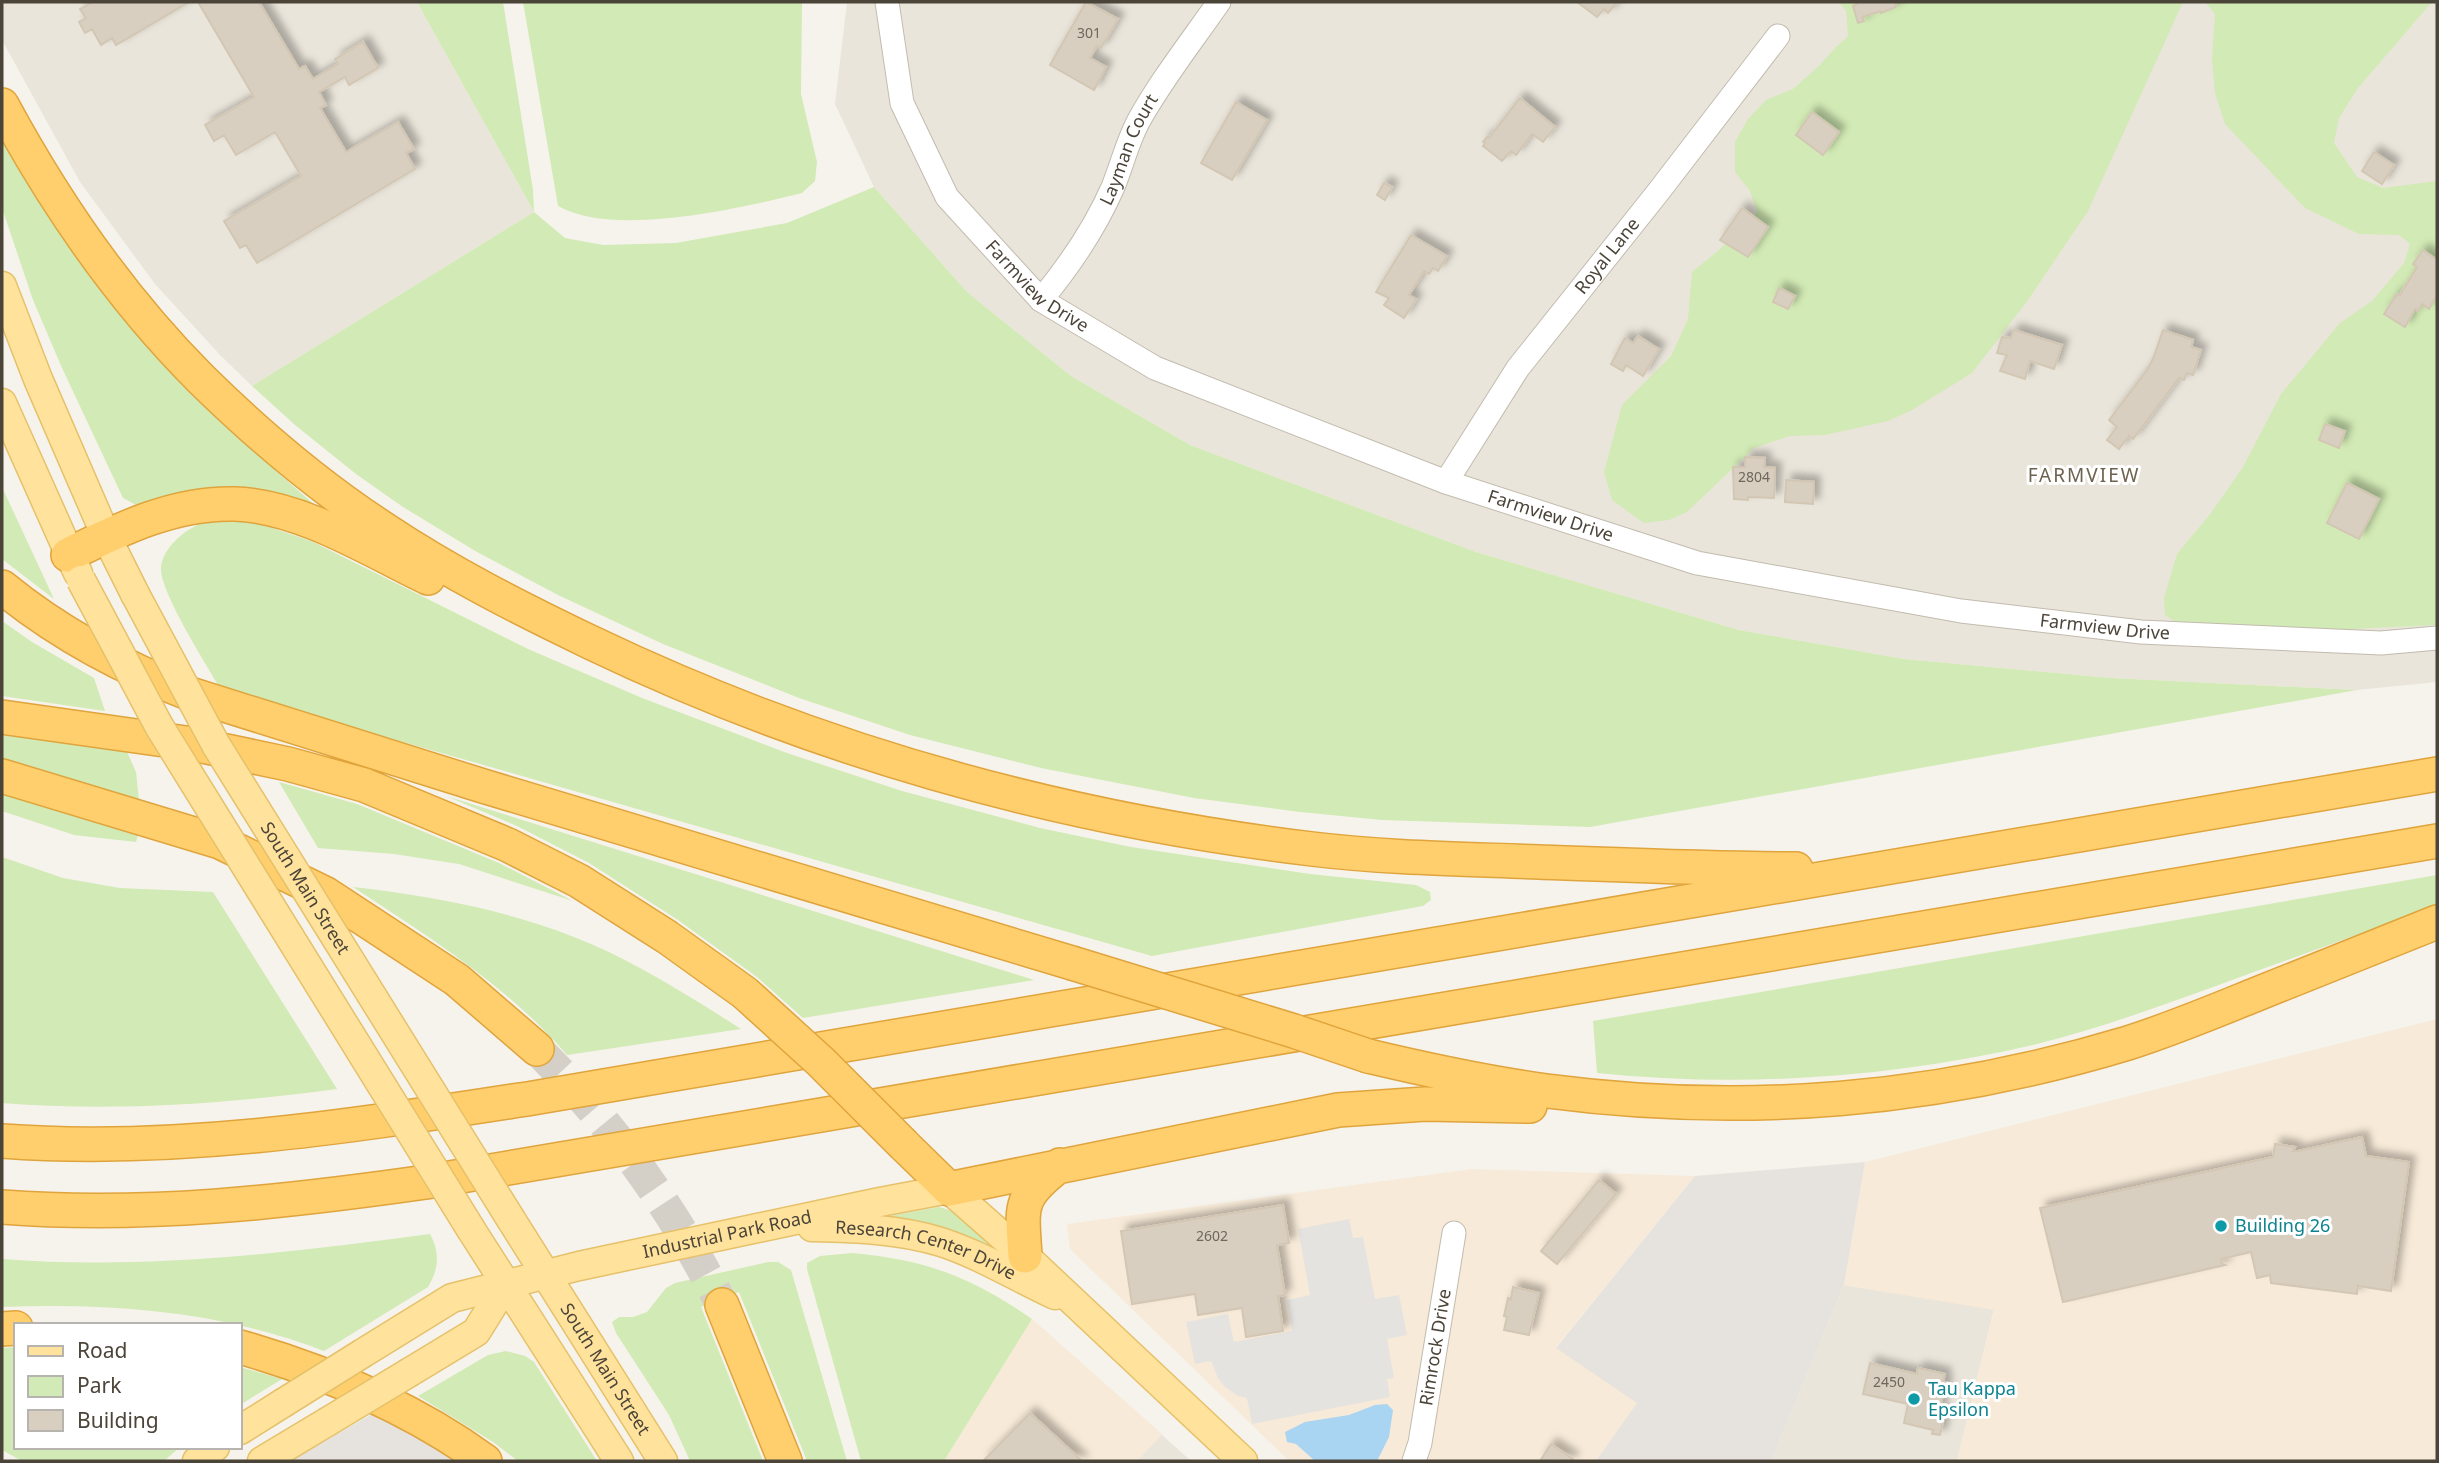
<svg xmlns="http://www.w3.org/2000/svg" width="2439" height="1463" font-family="'Noto Sans',sans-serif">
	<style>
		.residential { fill: #eae5da }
		.commercial { fill: #f7ead8 }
		.industrial { fill: #e6e2dd }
		.green { fill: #d2eab5; fill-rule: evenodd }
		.parking { fill: #e5e3e0 }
		.water { fill: #a9d4f2 }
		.building { fill: #d8cfc1; stroke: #d3c7b4; stroke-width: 2; filter: url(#shadow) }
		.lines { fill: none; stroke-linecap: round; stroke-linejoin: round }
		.highway-tunnel { stroke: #d4d0c8; stroke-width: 33; stroke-dasharray: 33 17; stroke-linecap: butt }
		.minor-casing { stroke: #c2bbae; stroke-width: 25 }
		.major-casing { stroke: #e6c16a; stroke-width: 31 }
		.highway-casing { stroke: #e0a43c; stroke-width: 36 }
		.minor { stroke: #fff; stroke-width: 23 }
		.major { stroke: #ffe39c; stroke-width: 28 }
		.highway { stroke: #ffcf6e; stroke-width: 33 }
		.major-bridge-casing { stroke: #e6c16a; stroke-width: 31; stroke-linecap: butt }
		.highway-bridge-casing { stroke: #e0a43c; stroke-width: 36; stroke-linecap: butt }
		.major-bridge { stroke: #ffe39c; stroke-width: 28 }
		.highway-bridge { stroke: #ffcf6e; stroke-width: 33 }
		.culture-dot { fill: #0f9aa8; stroke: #fff; stroke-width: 2.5 }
		.labels { text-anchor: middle; stroke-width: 6; stroke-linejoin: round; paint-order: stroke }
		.number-label { font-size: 14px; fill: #6e675b }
		.street-label { font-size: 18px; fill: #4b4439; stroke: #fff }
		.culture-label { font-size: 18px; fill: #0d838f; stroke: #fff; text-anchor: start }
		.neighbourhood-label { font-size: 19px; letter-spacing: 2px; fill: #6e6250; stroke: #fff }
	</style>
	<defs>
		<filter id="shadow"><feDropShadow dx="6" dy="-6" stdDeviation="3.5" flood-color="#0004"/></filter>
	</defs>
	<rect width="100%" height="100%" fill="#f6f3ec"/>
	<path class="residential" d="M 2,2 L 417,2 L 534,212 L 252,386 L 221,356 L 155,284 L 80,182 L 2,40 Z
		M 847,2 L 2437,2 L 2437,682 L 2357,690 L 2111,678 L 1904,659 L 1739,630 L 1476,552 L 1190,445 L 1071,376 L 967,292 L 874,187 L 835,104 Z
		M 1844,1285 L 1994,1309 L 1957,1461 L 1771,1461 Z
		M 1162,1434 L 1162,1435 L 1191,1461 L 1137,1461 Z"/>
	<path class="commercial" d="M 2437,1019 L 2437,1461 L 1957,1461 L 1994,1310 L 1844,1285 L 1865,1162 Z
		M 1472,1169 L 1695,1176 L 1556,1347 L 1638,1403 L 1596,1461 L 1289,1461 L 1070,1249 L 1067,1224 Z
		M 1032,1319 L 1162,1434 L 1137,1461 L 944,1461 Z"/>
	<path class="industrial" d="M 1865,1162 L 1844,1285 L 1771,1461 L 1596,1461 L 1637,1403 L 1556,1348 L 1695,1176 Z
		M 374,1413 L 409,1431 L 458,1461 L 290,1461 Z"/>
	<path class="green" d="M 417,2 L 503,2 L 533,190 L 534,212 L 565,238 L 603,245 L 676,243 L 787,223 L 874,187 L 967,292 L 1071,376 L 1190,445 L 1476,552 L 1739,630 L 1904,659 L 2111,678 L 2357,690 L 1590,827 L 1382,820 L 1300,812 L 1194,798 L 1041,768 L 910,735 L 799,698 L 663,644 L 558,595 L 477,552 L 403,507 L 356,474 L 295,425 L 252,386 L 534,212 Z
		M 523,2 L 802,2 L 801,94 L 817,162 L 815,181 L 802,193 C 741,208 614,238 558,206 Z
		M 1839,2 L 2183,2 L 2088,211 L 2028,300 L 1972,373 L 1912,410 L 1888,421 L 1825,435 L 1790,436 L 1754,448 L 1687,512 L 1669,520 L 1644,523 L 1612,500 L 1604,472 L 1622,405 L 1671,356 L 1688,319 L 1692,272 L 1719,250 L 1757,212 L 1750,191 L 1735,172 L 1735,142 L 1748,119 L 1766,100 L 1793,89 L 1819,66 L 1835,48 L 1848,36 L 1846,11 Z
		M 2205,2 L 2432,2 L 2358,88 L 2339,118 L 2334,143 L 2357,177 L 2383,188 L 2437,181 L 2437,260 L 2424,251 L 2417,267 L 2384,314 L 2405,327 L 2415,309 L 2418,311 L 2422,304 L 2429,308 L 2437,295 L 2437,625 L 2331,630 L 2180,625 L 2165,615 L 2164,598 L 2177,554 L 2211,513 L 2243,467 L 2281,394 L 2340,323 L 2372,301 L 2404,263 L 2410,244 L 2399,235 L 2359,234 L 2305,208 L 2225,124 L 2215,93 L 2212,59 L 2215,14 ZM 2347,483 L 2378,499 L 2359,538 L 2327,523 Z
		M 2,141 C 45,215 91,285 149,349 C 202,408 263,460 323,512 L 138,506 L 123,498 L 62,368 L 33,300 L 2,208 Z
		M 2,487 L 54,599 L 2,559 Z
		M 236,521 L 263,525 L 311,541 L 528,649 L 642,698 L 787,753 L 902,791 L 1040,828 L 1131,847 L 1310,874 L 1416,885 L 1430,892 L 1431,900 L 1423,906 L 1152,956 L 221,690 C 207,665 161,594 161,569 C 161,549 186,528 203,523 C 213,521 225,521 236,521 Z
		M 2,621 L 32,642 L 94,678 L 105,711 L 2,696 Z
		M 2,728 L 124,745 L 136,772 L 139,800 L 2,760 Z
		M 279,782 L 357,804 L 499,863 L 573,901 L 459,864 L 394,854 L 318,848 Z
		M 2,790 L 138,835 L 136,842 L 74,835 L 2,811 Z
		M 446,796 L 1034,980 L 803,1018 L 757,977 L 678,920 L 589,863 L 517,826 Z
		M 2,857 L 63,878 L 120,888 L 213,892 L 337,1089 C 226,1104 113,1112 2,1103 Z
		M 2437,875 L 2437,906 C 2366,932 2295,957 2224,983 C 2161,1006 2098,1029 2033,1045 C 1889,1078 1743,1088 1597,1073 L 1593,1021 Z
		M 353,887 C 452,898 553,919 640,968 C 675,987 708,1008 741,1029 L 567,1055 C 508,986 429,937 353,887 Z
		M 939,1207 L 956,1212 L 1020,1269 L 862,1221 Z
		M 430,1234 C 440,1252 439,1269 428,1287 L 324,1351 C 220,1311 112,1303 2,1307 L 2,1259 C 145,1270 289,1253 430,1234 Z
		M 853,1253 C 927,1260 971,1277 1032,1319 L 944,1461 L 861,1461 L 807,1269 L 807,1263 L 820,1256 Z
		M 768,1262 L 778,1262 L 791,1270 L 847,1461 L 807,1461 L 739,1292 L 701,1307 L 763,1461 L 690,1461 L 669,1415 L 616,1333 L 612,1322 L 619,1317 L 633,1317 L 647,1312 L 666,1288 L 675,1283 Z
		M 16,1347 L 16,1447 L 180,1447 L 164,1461 L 22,1461 L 2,1450 L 2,1348 Z
		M 506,1351 L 525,1356 L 534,1362 L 597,1461 L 518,1461 L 493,1442 L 418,1396 L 488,1355 Z
		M 240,1367 L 282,1379 L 240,1405 Z"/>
	<path class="parking" d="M 1349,1219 L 1353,1238 L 1363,1237 L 1375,1299 L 1399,1295 L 1407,1335 L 1387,1339 L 1394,1378 L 1387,1379 L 1390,1397 L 1252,1424 L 1247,1398 L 1238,1396 L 1224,1386 L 1218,1378 L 1211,1361 L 1195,1364 L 1186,1322 L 1228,1314 L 1234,1342 L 1292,1331 L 1287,1300 L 1310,1295 L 1298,1229 Z"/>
	<path class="water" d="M 1387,1404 L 1393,1410 L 1389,1437 L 1377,1461 L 1315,1461 L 1296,1444 L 1287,1442 L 1285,1432 L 1305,1422 L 1349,1415 L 1375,1405 Z"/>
	<path class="building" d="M 93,2 L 189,2 L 116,45 L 112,38 L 101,45 L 92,29 L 85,33 L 79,22 L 86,18 L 80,9 Z
		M 198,2 L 259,2 L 299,69 L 305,66 L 313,79 L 338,64 L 335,59 L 363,42 L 378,68 L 349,85 L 345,77 L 319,92 L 326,105 L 320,108 L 346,152 L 398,122 L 414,149 L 406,153 L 415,169 L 257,263 L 246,245 L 240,248 L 224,221 L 301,176 L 275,132 L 236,155 L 224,135 L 214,141 L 205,125 L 254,97 Z
		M 1086,2 L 1118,19 L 1101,48 L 1097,46 L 1090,58 L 1106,67 L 1094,90 L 1050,65 Z
		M 1577,2 L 1617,2 L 1608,13 L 1604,9 L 1597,17 Z
		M 1856,2 L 1895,2 L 1896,7 L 1881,13 L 1881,11 L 1862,17 L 1864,21 L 1858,23 L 1853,6 L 1857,4 Z
		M 1520,98 L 1555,127 L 1543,142 L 1532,134 L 1516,155 L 1511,151 L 1502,161 L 1483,146 L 1485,143 L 1483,142 L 1487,137 L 1489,138 Z
		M 1236,102 L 1267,120 L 1232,180 L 1201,163 Z
		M 1812,112 L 1839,132 L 1823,155 L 1796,135 Z
		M 2374,152 L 2394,165 L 2382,184 L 2362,171 Z
		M 1384,183 L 1392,187 L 1385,200 L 1377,195 Z
		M 1742,208 L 1768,227 L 1748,257 L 1720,240 Z
		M 1411,235 L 1447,256 L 1438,271 L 1433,268 L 1429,274 L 1424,271 L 1409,295 L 1416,299 L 1404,318 L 1384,305 L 1389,298 L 1376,292 Z
		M 2423,250 L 2437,260 L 2437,295 L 2429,309 L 2422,304 L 2418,311 L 2415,309 L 2405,327 L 2384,314 L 2397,294 L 2400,295 L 2417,267 L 2413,264 Z
		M 1779,288 L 1795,296 L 1788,309 L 1773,302 Z
		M 2014,330 L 2062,345 L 2054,369 L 2030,361 L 2025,379 L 2000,371 L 2007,355 L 1997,353 L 2002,337 L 2011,338 Z
		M 2163,330 L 2193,340 L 2191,347 L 2201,350 L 2193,375 L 2187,373 L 2184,380 L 2179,378 L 2133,439 L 2129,436 L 2119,449 L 2107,440 L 2117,427 L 2109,420 L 2147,370 L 2153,359 Z
		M 1638,336 L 1659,349 L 1643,376 L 1626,365 L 1623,371 L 1611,364 L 1625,338 L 1633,343 Z
		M 2325,424 L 2345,431 L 2339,448 L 2319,440 Z
		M 1745,457 L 1765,458 L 1764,467 L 1775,468 L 1774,498 L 1748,497 L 1748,500 L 1734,499 L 1733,467 L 1745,467 Z
		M 1786,480 L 1814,482 L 1813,504 L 1785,502 Z
		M 2347,483 L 2379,499 L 2359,539 L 2327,523 Z
		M 2362,1137 L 2366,1156 L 2409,1162 L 2391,1291 L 2358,1286 L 2357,1294 L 2271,1283 L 2270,1275 L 2257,1278 L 2251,1252 L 2221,1259 L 2222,1264 L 2225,1265 L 2063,1302 L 2040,1208 L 2273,1157 L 2275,1144 L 2295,1147 L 2293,1151 L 2298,1151 Z
		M 1599,1180 L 1616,1194 L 1557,1264 L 1541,1251 Z
		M 1283,1205 L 1289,1243 L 1277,1245 L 1285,1295 L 1278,1296 L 1283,1331 L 1246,1337 L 1242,1308 L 1198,1315 L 1195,1294 L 1132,1304 L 1121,1231 Z
		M 1513,1287 L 1539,1293 L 1529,1335 L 1504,1330 L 1507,1317 L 1504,1316 L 1508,1298 L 1511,1299 Z
		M 1870,1363 L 1917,1374 L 1918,1368 L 1945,1374 L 1943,1382 L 1946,1382 L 1939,1412 L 1945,1413 L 1940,1435 L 1932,1434 L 1933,1430 L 1904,1423 L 1908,1404 L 1863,1394 Z
		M 1030,1413 L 1082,1461 L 983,1461 Z
		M 1551,1444 L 1573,1459 L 1571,1461 L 1540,1461 Z"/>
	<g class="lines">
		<path class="highway-tunnel" d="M 537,1049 C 616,1129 671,1205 722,1305"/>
		<g class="minor-casing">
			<g id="minor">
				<path id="s1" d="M 887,2 L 902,103 L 947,197 L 1041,300 L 1155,368 L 1446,482 L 1697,563 L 1961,611 L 2141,632 L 2381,643 L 2437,638"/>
				<path id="s2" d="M 1041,300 C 1070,265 1095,228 1113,187 C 1122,165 1127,143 1138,122 C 1161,80 1192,41 1219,2"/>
				<path id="s3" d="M 1446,482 L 1518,368 L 1659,191 L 1778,36"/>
				<path id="s4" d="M 1414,1461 L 1420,1443 L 1454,1233"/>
			</g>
		</g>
		<g class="major-casing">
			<g id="major">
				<path d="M 2,286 L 38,379 L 106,536 L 135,594"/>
				<path d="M 2,403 L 78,573"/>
				<path id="s5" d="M 512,1221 L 663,1461"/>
				<path id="s6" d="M 812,1227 C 856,1228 899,1229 941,1242 C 981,1255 1018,1278 1055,1295"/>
				<path d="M 472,1231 L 619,1461"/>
				<path id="s7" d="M 363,1353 L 452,1298 L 579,1266 L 880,1202 L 949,1189 L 1025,1256 L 1243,1461"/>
				<path d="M 410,1372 L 476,1332 L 506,1284"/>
				<path d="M 240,1430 L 283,1403"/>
				<path d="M 197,1461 L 215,1447"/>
				<path d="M 262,1461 L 327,1422"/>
			</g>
		</g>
		<g class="highway-casing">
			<path id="highway" d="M 2,105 C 56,205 120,298 201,379 C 257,434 318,486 384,529 C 450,573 521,609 592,643 C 820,752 1062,819 1312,849 C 1387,858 1463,859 1539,862 C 1624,865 1711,869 1796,869
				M 68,555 C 120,529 175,502 235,504 C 300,506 370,550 428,578
				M 2,587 C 58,633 126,669 193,695 L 483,786 L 1072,963
				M 2,717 L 193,744 L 288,764 L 364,785 L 508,845 L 579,881 L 667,937 L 745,993
				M 2,776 L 220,842 L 326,894 L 457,980 L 537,1049
				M 1368,1056 C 1427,1070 1487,1083 1547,1091 C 1746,1117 1936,1101 2128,1043 C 2172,1029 2215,1011 2257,994 C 2317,970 2377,946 2437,922
				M 2,1141 C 180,1154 357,1125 533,1098 L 2437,774
				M 904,1145 L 949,1189 L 1338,1110 L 1425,1104 L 1530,1106
				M 2,1207 C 144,1218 285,1202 426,1182 L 2437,841
				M 1025,1256 C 1022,1206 1017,1198 1060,1165
				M 722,1305 L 785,1461
				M 2,1329 L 16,1328
				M 240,1347 C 327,1372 411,1407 485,1461"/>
		</g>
		<use href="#minor" class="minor"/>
		<use href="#major" class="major"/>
		<use href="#highway" class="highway"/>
		<g class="major-bridge-casing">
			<g id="major-bridge">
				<path d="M 81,580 L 159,726 L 472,1231"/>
				<path id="s8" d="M 135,594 L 216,745 L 512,1221"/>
				<path d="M 283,1403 L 363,1353"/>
				<path d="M 327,1422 L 410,1372"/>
			</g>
		</g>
		<g class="highway-bridge-casing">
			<path id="highway-bridge" d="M 1072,963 L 1294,1031 L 1368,1056
				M 745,993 L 821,1062 L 904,1145"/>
		</g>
		<use href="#major-bridge" class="major-bridge"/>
		<use href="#highway-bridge" class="highway-bridge"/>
	</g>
	<g class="culture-dot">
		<circle cx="2221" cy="1226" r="7"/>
		<circle cx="1914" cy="1399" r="7"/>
	</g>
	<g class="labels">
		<g class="number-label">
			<text x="1089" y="38">301</text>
			<text x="1754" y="482">2804</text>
			<text x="1212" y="1241">2602</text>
			<text x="1889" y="1387">2450</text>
		</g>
		<g class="street-label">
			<text dy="6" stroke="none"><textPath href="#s2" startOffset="175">Layman Court</textPath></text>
			<text dy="6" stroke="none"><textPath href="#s3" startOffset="278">Royal Lane</textPath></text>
			<text dy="6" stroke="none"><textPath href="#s1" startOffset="334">Farmview Drive</textPath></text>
			<text dy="6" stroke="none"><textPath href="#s1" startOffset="901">Farmview Drive</textPath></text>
			<text dy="6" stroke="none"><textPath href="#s1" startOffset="1468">Farmview Drive</textPath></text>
			<text dy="6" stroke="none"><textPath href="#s8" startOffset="340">South Main Street</textPath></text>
			<text dy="6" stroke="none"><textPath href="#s7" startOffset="387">Industrial Park Road</textPath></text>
			<text dy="6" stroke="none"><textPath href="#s6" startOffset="117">Research Center Drive</textPath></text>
			<text dy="6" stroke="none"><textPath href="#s4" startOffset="116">Rimrock Drive</textPath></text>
			<text dy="6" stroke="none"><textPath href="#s5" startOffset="175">South Main Street</textPath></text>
		</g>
		<g class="culture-label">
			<text x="2235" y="1232">Building 26</text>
			<text x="1928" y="1395">Tau Kappa<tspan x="1928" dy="21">Epsilon</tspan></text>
		</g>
		<g class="neighbourhood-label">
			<text x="2084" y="482">FARMVIEW</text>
		</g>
	</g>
	<rect width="2439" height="1463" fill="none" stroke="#4b4439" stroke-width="7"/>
	<rect x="14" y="1323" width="228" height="126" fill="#ffffff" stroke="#b7b4b0" stroke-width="2"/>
	<rect x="28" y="1346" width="35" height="10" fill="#ffe39c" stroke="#b7b4b0" stroke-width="2"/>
	<text x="77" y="1358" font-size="21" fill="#4b4439">Road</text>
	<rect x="28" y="1376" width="35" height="21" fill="#d2eab5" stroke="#b7b4b0" stroke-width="2"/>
	<text x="77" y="1393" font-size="21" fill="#4b4439">Park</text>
	<rect x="28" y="1410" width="35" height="21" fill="#d8cfc1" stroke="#b7b4b0" stroke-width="2"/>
	<text x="77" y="1428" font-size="21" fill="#4b4439">Building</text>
</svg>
